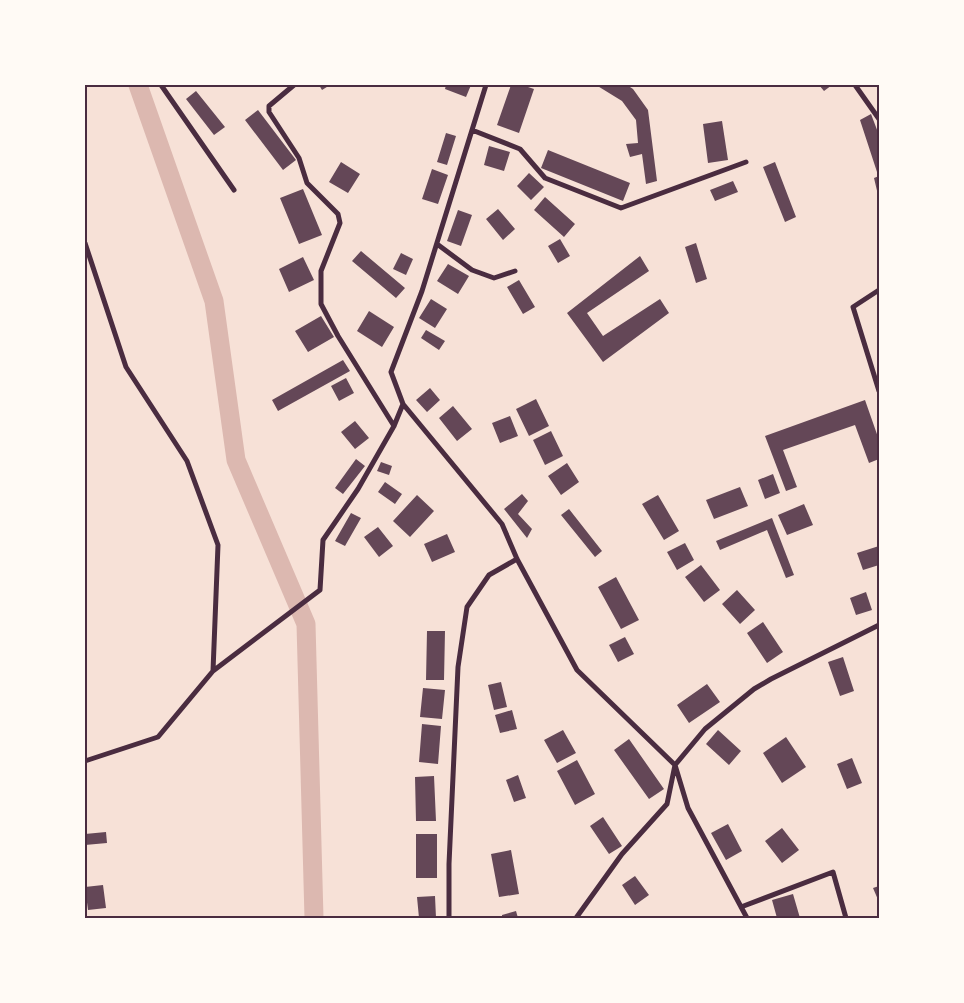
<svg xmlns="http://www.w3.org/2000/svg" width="964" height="1003" font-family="'Golos Text',sans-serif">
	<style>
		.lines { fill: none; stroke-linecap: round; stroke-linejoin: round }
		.river { stroke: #dcb8b0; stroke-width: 19 }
		.building { fill: #644757 }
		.minor { stroke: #4a2c40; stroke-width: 5 }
		.neatline { fill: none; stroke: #4a2c40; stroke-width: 2 }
	</style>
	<rect width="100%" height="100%" fill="#f7e1d7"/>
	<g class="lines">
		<path class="river" d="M 138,85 L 214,301 L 236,460 L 306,624 L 314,918"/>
	</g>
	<path class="building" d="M 319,85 L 330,85 L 322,90 Z
		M 446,85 L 471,85 L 466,97 L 445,89 Z
		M 511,85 L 522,85 L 534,89 L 519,133 L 497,125 Z
		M 596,85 L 627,85 L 633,89 L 648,110 L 657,181 L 646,184 L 642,154 L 630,157 L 626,144 L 638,143 L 636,120 L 622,101 Z
		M 819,85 L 832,85 L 824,91 Z
		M 196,91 L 225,127 L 214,135 L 186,99 Z
		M 258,110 L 296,160 L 283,170 L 245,120 Z
		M 871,114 L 879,135 L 877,172 L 860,120 Z
		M 722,121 L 728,160 L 708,163 L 703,124 Z
		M 446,133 L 456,136 L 447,165 L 437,162 Z
		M 489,146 L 510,152 L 504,171 L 484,165 Z
		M 548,150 L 630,183 L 623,201 L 541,168 Z
		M 341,162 L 360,174 L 348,193 L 329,182 Z
		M 775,162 L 796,217 L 785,222 L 763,167 Z
		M 432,169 L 448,175 L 438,204 L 422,199 Z
		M 529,173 L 544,187 L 531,200 L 517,186 Z
		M 879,176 L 879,195 L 878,195 L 874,178 Z
		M 733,181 L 738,192 L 715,201 L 710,190 Z
		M 303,189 L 322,235 L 299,244 L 280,198 Z
		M 545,197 L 575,224 L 564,237 L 534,210 Z
		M 498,209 L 515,229 L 503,240 L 486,219 Z
		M 458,210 L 472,215 L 461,246 L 447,241 Z
		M 560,239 L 570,256 L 558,263 L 548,246 Z
		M 696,243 L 707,279 L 696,283 L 685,247 Z
		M 361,251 L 405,288 L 396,298 L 352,261 Z
		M 401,253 L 413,259 L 406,275 L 393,269 Z
		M 640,256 L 649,271 L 587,313 L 603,336 L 660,299 L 669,313 L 603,362 L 567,313 Z
		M 303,257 L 314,280 L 289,292 L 279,269 Z
		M 448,264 L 469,276 L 458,294 L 437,281 Z
		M 519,280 L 535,307 L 523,314 L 507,287 Z
		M 431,299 L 447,309 L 435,328 L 419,318 Z
		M 369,311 L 394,327 L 382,347 L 357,331 Z
		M 321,316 L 334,337 L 308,352 L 295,331 Z
		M 426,330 L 445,341 L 439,350 L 421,338 Z
		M 343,360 L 350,371 L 278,411 L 272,400 Z
		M 346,378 L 354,393 L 339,401 L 331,386 Z
		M 430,388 L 440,400 L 427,412 L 416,400 Z
		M 536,399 L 549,426 L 529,436 L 516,409 Z
		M 865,400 L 879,440 L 879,459 L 869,463 L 855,425 L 783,450 L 797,487 L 786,491 L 765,436 Z
		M 453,406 L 472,429 L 457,441 L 439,418 Z
		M 510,416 L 518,436 L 500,443 L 492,423 Z
		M 355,421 L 369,438 L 355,449 L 341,432 Z
		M 551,431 L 563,456 L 545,465 L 533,440 Z
		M 356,459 L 365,466 L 343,494 L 335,488 Z
		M 381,462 L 392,466 L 389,475 L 377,471 Z
		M 567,463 L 579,482 L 561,495 L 548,476 Z
		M 773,474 L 780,493 L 765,499 L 758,480 Z
		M 385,482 L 402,494 L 395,504 L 378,492 Z
		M 740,487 L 748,506 L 714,519 L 706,500 Z
		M 522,494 L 528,501 L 518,514 L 532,529 L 527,538 L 504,509 Z
		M 417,495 L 434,511 L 410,537 L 393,521 Z
		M 658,495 L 679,531 L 664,540 L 642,504 Z
		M 804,504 L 813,525 L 787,535 L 778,515 Z
		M 569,509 L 602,551 L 595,557 L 561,515 Z
		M 351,513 L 361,518 L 345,546 L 335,541 Z
		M 772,518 L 794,575 L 786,578 L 767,530 L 720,550 L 716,541 Z
		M 378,527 L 393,546 L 379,557 L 364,537 Z
		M 447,534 L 455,552 L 432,562 L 424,544 Z
		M 685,543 L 694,560 L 677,570 L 667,552 Z
		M 879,546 L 879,565 L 863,570 L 857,553 Z
		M 701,565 L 720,590 L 704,602 L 685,577 Z
		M 616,577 L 639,620 L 621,629 L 598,587 Z
		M 737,590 L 755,610 L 740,624 L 722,604 Z
		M 866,592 L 872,610 L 856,615 L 850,598 Z
		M 763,622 L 783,652 L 767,663 L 747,633 Z
		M 427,631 L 445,631 L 444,680 L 426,680 Z
		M 625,637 L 634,654 L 618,662 L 609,645 Z
		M 843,657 L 854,691 L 840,696 L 828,662 Z
		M 501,682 L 507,707 L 494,710 L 488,685 Z
		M 707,684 L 720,702 L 689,723 L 677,705 Z
		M 423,688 L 445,690 L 442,719 L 420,717 Z
		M 512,710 L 517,729 L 500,733 L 495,715 Z
		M 422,724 L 441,726 L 438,764 L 419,762 Z
		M 563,730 L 576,753 L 557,763 L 544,740 Z
		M 718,730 L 741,751 L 729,765 L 706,744 Z
		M 786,737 L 806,767 L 782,783 L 763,753 Z
		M 629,739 L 664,789 L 649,799 L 614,750 Z
		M 852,758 L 862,783 L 847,789 L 837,764 Z
		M 577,760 L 595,794 L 575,805 L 557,771 Z
		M 518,775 L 526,798 L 514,802 L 506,780 Z
		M 434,776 L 436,821 L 416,821 L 415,777 Z
		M 603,817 L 622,846 L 609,854 L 590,826 Z
		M 728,824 L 742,851 L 726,860 L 711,833 Z
		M 782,828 L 799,850 L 782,863 L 765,841 Z
		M 106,832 L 107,843 L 85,845 L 85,834 Z
		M 416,834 L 437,834 L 437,878 L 416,878 Z
		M 511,850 L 519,894 L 499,897 L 491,854 Z
		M 635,876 L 649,895 L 635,905 L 622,885 Z
		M 103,885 L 106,908 L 88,910 L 85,887 Z
		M 879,886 L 879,902 L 873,888 Z
		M 793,894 L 800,918 L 777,918 L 772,900 Z
		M 435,896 L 436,918 L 419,918 L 417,897 Z
		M 516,911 L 518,918 L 502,918 L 502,915 Z"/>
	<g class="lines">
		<path class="minor" d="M 161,85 L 234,190
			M 294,85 L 269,106 L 269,112 L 299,158 L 307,183 L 338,214 L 340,223 L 321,271 L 321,304 L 338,336 L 394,426
			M 855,85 L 879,119
			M 472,130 L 520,149 L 545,178 L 621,208 L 746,162
			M 85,243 L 126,367 L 187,461 L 218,545 L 213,671 L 158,737 L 85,761
			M 437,244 L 472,270 L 494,278 L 515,271
			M 879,290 L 853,307 L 879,391
			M 403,404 L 502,524 L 517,559 L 577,670 L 675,765 L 688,808 L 747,918
			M 213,671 L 320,590 L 323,540 L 358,489 L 394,426 L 403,404 L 391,372 L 422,291 L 486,85
			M 741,907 L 833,872 L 846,918
			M 449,918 L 449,864 L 458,667 L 467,607 L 489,575 L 517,559
			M 576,918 L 622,854 L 667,804 L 675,765 L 705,729 L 754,689 L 771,679 L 879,625"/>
	</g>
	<rect width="964" height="1003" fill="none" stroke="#fffaf5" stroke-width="172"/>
	<rect x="86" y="86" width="792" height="831" class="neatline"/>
</svg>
